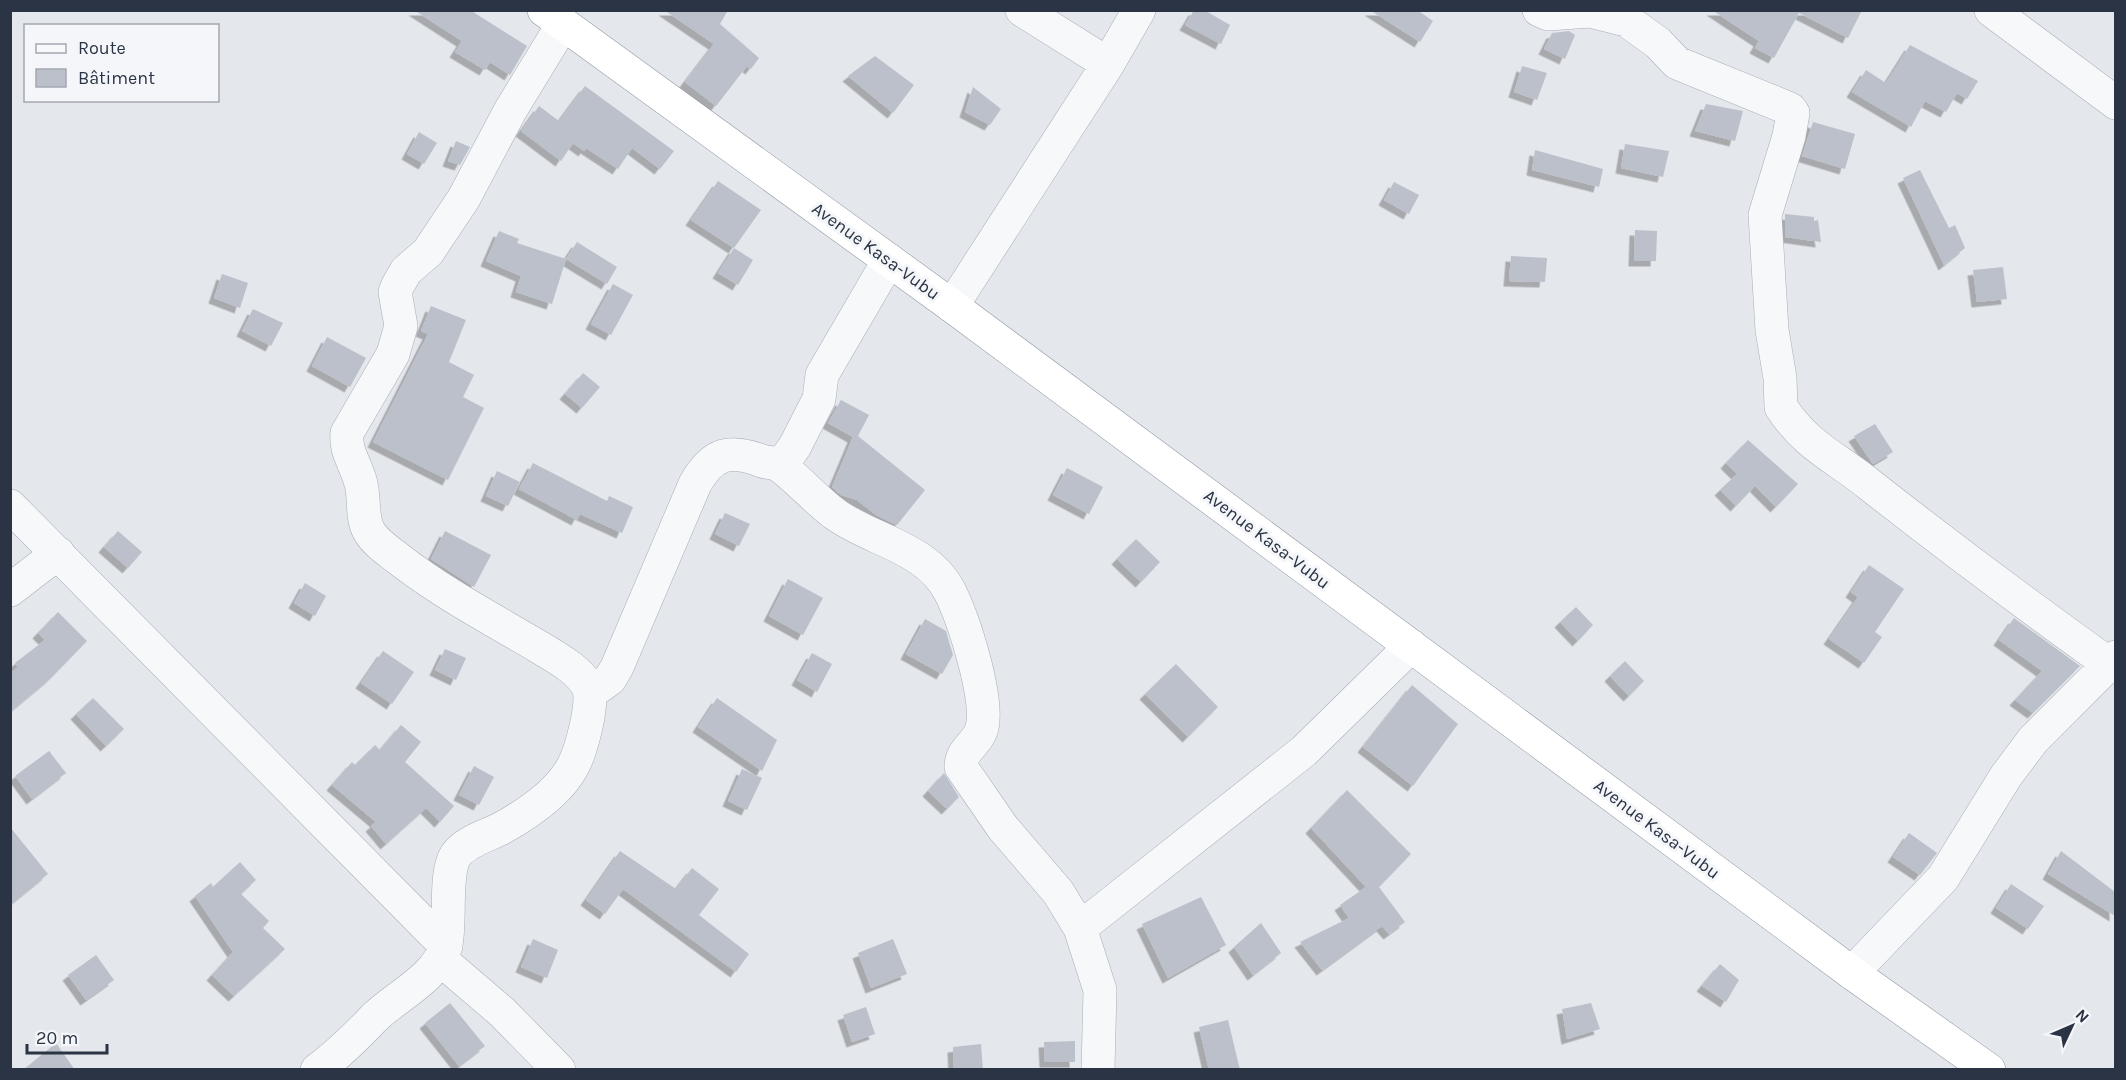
<svg xmlns="http://www.w3.org/2000/svg" width="2126" height="1080" font-family="Karla,sans-serif">
	<style>
		.building { fill: #bbc0ca; filter: url(#shadow) }
		.lines { fill: none; stroke-linecap: round; stroke-linejoin: round }
		.minor-casing { stroke: #a9aeb7; stroke-width: 34 }
		.highway-casing { stroke: #8b94a3; stroke-width: 34 }
		.minor { stroke: #f7f8fa; stroke-width: 33 }
		.highway { stroke: #fff; stroke-width: 33 }
		.labels { text-anchor: middle; stroke-width: 6; stroke-linejoin: round; paint-order: stroke }
		.street-label { font-size: 18px; fill: #2b3445; stroke: #f4f6f9 }
	</style>
	<defs>
		<filter id="shadow"><feDropShadow dx="-5.5" dy="5.5" stdDeviation="0" flood-color="#0004"/></filter>
	</defs>
	<rect width="100%" height="100%" fill="#e4e7ec"/>
	<path class="building" d="M 414,10 L 470,10 L 527,46 L 510,75 L 490,62 L 485,70 L 455,52 L 462,41 Z
		M 664,10 L 728,10 L 720,24 L 759,58 L 751,69 L 747,66 L 716,106 L 685,82 L 714,44 Z
		M 1194,10 L 1204,10 L 1230,25 L 1221,44 L 1185,25 Z
		M 1370,10 L 1417,10 L 1433,21 L 1420,42 Z
		M 1712,10 L 1862,10 L 1848,38 L 1799,13 L 1774,58 L 1755,48 L 1759,41 Z
		M 1569,31 L 1575,35 L 1565,59 L 1544,49 L 1552,33 Z
		M 1910,45 L 1978,81 L 1967,99 L 1957,93 L 1946,112 L 1925,101 L 1911,127 L 1852,92 L 1866,70 L 1886,83 Z
		M 875,56 L 914,85 L 893,113 L 848,76 Z
		M 1522,66 L 1547,73 L 1537,100 L 1514,92 Z
		M 585,86 L 674,151 L 660,169 L 632,148 L 618,169 L 586,148 L 584,151 L 573,143 L 561,161 L 521,131 L 539,106 L 559,121 Z
		M 973,87 L 1001,109 L 990,125 L 965,112 Z
		M 1706,104 L 1743,111 L 1735,141 L 1695,131 Z
		M 1813,122 L 1855,134 L 1845,169 L 1802,156 Z
		M 419,132 L 437,143 L 424,164 L 407,154 Z
		M 456,141 L 470,147 L 460,165 L 448,161 Z
		M 1625,144 L 1669,151 L 1663,177 L 1621,168 Z
		M 1535,150 L 1603,169 L 1599,187 L 1532,170 Z
		M 1920,170 L 1949,228 L 1955,225 L 1965,248 L 1944,265 L 1903,178 Z
		M 718,181 L 761,210 L 734,248 L 691,220 Z
		M 1394,182 L 1419,195 L 1409,214 L 1384,200 Z
		M 1785,214 L 1814,217 L 1814,221 L 1818,220 L 1821,242 L 1785,237 Z
		M 1635,230 L 1657,231 L 1656,261 L 1634,261 Z
		M 499,231 L 519,239 L 517,243 L 566,259 L 552,304 L 516,292 L 521,276 L 486,261 Z
		M 577,242 L 617,267 L 607,284 L 566,259 Z
		M 734,248 L 753,260 L 738,285 L 718,273 Z
		M 1511,256 L 1547,258 L 1545,282 L 1509,281 Z
		M 2003,267 L 2007,299 L 1977,302 L 1973,270 Z
		M 222,274 L 248,283 L 240,308 L 214,298 Z
		M 613,284 L 633,295 L 611,335 L 591,324 Z
		M 431,306 L 466,320 L 449,362 L 474,375 L 463,397 L 484,408 L 448,480 L 373,442 L 428,334 L 421,331 Z
		M 253,309 L 283,323 L 271,346 L 242,331 Z
		M 327,337 L 366,358 L 350,387 L 312,366 Z
		M 583,373 L 600,387 L 582,408 L 565,394 Z
		M 841,400 L 869,415 L 858,436 L 925,490 L 897,525 L 876,515 L 857,500 L 841,495 L 832,487 L 853,437 L 828,423 Z
		M 1875,424 L 1893,452 L 1873,464 L 1854,436 Z
		M 1748,440 L 1798,484 L 1776,507 L 1755,486 L 1736,506 L 1720,490 L 1737,474 L 1726,463 Z
		M 533,463 L 607,501 L 609,496 L 633,507 L 622,533 L 580,514 L 577,520 L 519,489 Z
		M 1067,468 L 1103,487 L 1089,514 L 1053,495 Z
		M 497,471 L 520,482 L 508,506 L 486,496 Z
		M 725,513 L 750,524 L 739,546 L 715,534 Z
		M 118,531 L 142,552 L 128,568 L 104,547 Z
		M 445,531 L 491,555 L 474,587 L 431,559 Z
		M 1136,539 L 1160,562 L 1141,582 L 1117,559 Z
		M 1869,565 L 1904,589 L 1875,632 L 1882,637 L 1864,663 L 1829,639 L 1858,597 L 1851,592 Z
		M 788,579 L 823,598 L 803,635 L 769,616 Z
		M 305,583 L 326,596 L 315,616 L 294,603 Z
		M 1576,607 L 1593,625 L 1578,641 L 1560,622 Z
		M 58,612 L 87,641 L 51,678 L 10,712 L 10,674 L 18,667 L 15,663 L 45,640 L 38,633 Z
		M 2014,618 L 2080,666 L 2033,713 L 2015,700 L 2042,671 L 1999,640 Z
		M 925,619 L 946,631 L 950,645 L 953,655 L 942,674 L 906,654 Z
		M 445,649 L 466,658 L 456,680 L 435,670 Z
		M 383,651 L 414,672 L 392,704 L 361,683 Z
		M 812,653 L 832,664 L 817,692 L 797,680 Z
		M 1625,661 L 1644,681 L 1629,696 L 1610,676 Z
		M 1176,664 L 1218,707 L 1188,737 L 1145,694 Z
		M 1412,685 L 1458,724 L 1413,786 L 1363,747 Z
		M 93,698 L 124,729 L 106,746 L 76,714 Z
		M 717,698 L 777,740 L 762,771 L 698,727 Z
		M 401,725 L 421,742 L 405,762 L 454,806 L 440,822 L 426,808 L 386,844 L 371,826 L 376,822 L 332,785 L 352,762 L 355,765 L 375,745 L 380,750 Z
		M 49,751 L 66,773 L 32,799 L 15,776 Z
		M 474,766 L 494,777 L 479,805 L 459,795 Z
		M 742,769 L 762,778 L 747,810 L 728,801 Z
		M 944,773 L 959,797 L 947,809 L 928,791 Z
		M 1347,790 L 1411,854 L 1379,887 L 1405,922 L 1389,934 L 1382,926 L 1322,970 L 1300,942 L 1349,918 L 1340,905 L 1366,887 L 1311,828 Z
		M 10,827 L 48,874 L 10,905 Z
		M 1909,833 L 1937,853 L 1920,875 L 1893,857 Z
		M 620,851 L 676,889 L 692,868 L 719,889 L 699,915 L 749,954 L 736,972 L 623,889 L 605,914 L 586,900 Z
		M 2061,851 L 2115,892 L 2115,916 L 2048,874 Z
		M 240,862 L 256,880 L 241,894 L 269,921 L 263,928 L 285,949 L 234,996 L 212,975 L 233,952 L 195,896 L 211,883 L 213,887 Z
		M 2011,884 L 2044,906 L 2028,929 L 1996,908 Z
		M 1201,897 L 1226,945 L 1168,978 L 1142,924 Z
		M 1261,923 L 1281,953 L 1253,975 L 1234,947 Z
		M 533,939 L 558,950 L 547,978 L 521,967 Z
		M 893,939 L 907,974 L 871,988 L 858,953 Z
		M 96,955 L 114,980 L 86,1000 L 68,975 Z
		M 1720,964 L 1739,980 L 1726,1002 L 1702,986 Z
		M 450,1003 L 485,1046 L 459,1066 L 425,1023 Z
		M 1591,1003 L 1600,1029 L 1567,1039 L 1562,1009 Z
		M 866,1007 L 875,1034 L 852,1042 L 843,1015 Z
		M 1228,1020 L 1240,1070 L 1209,1070 L 1199,1027 Z
		M 1075,1041 L 1075,1062 L 1045,1062 L 1044,1042 Z
		M 56,1043 L 75,1070 L 23,1070 Z
		M 981,1044 L 983,1070 L 954,1070 L 953,1047 Z"/>
	<g class="lines">
		<g class="minor-casing">
			<path id="minor" d="M 1022,10 L 1108,64
				M 1539,10 L 1548,14 L 1590,11 L 1626,20 L 1658,43 L 1677,63 L 1790,109 L 1793,113 L 1789,136 L 1765,215 L 1772,330 L 1780,378 L 1781,407 C 1806,446 1837,458 1870,485 C 1949,547 2028,606 2109,664
				M 1991,10 L 2116,103
				M 952,306 L 1108,64 L 1139,10
				M 777,464 L 786,459 L 795,446 L 819,399 L 822,375 L 889,260
				M 10,506 L 446,946
				M 10,590 L 58,553
				M 590,693 L 610,679 L 617,667 L 695,484 C 713,452 730,449 762,461 C 767,463 772,462 776,464 C 788,469 820,504 835,514 C 872,541 927,547 950,592 C 964,620 989,698 982,728 C 978,744 961,749 961,767 L 1003,828 L 1058,892 L 1080,928 L 1100,990 L 1098,1070
				M 1080,928 L 1304,751 L 1411,646
				M 440,959 L 502,1012 L 559,1070
				M 1852,973 L 1943,878 L 2006,776 L 2033,740 L 2116,657
				M 317,1070 C 339,1054 356,1037 374,1018 C 396,996 439,977 446,944 C 451,921 444,872 456,855 C 466,841 487,836 502,828 C 529,813 559,793 573,766 C 581,751 595,701 588,687 C 579,669 555,657 539,647 C 492,619 444,594 400,560 C 390,552 377,544 370,533 C 360,517 366,498 360,480 C 355,463 345,451 347,433 L 393,354 L 401,326 L 395,292 L 398,285 L 406,271 L 428,252 L 464,198 L 510,111 L 563,24"/>
		</g>
		<g class="highway-casing">
			<path id="highway" d="M 544,10 L 952,306 L 1852,973 L 1989,1070"/>
		</g>
		<use href="#minor" class="minor"/>
		<use href="#highway" class="highway"/>
	</g>
	<g class="labels">
		<g class="street-label">
			<text transform="translate(876 251) rotate(36)" y="6">Avenue Kasa-Vubu</text>
			<text transform="translate(1267 539) rotate(37)" y="6">Avenue Kasa-Vubu</text>
			<text transform="translate(1657 829) rotate(37)" y="6">Avenue Kasa-Vubu</text>
		</g>
	</g>
	<rect width="2126" height="1080" fill="none" stroke="#2b3445" stroke-width="24"/>
	<rect x="24" y="24" width="195" height="78" fill="#f4f6f9" stroke="#a4a8b1" stroke-width="1.5"/>
	<rect x="36" y="44" width="30" height="9" fill="#f7f8fa" stroke="#a4a8b1" stroke-width="1.5"/>
	<text x="78" y="54" font-size="18" fill="#2b3445">Route</text>
	<rect x="36" y="69" width="30" height="18" fill="#bbc0ca" stroke="#a4a8b1" stroke-width="1.5"/>
	<text x="78" y="84" font-size="18" fill="#2b3445">Bâtiment</text>
	<g transform="translate(2072 1026) rotate(46)" stroke="#f4f6f9" stroke-width="4.5" paint-order="stroke">
	<path d="M0-4.5L10 22L0 15L-10 22Z" fill="#2b3445"/>
	<text y="-9" font-size="16" font-weight="bold" text-anchor="middle" fill="#2b3445">N</text>
	</g>
	<path d="M27 1044v9h80v-9" fill="none" stroke="#2b3445" stroke-width="3"/>
	<text x="36" y="1044" font-size="18" fill="#2b3445" stroke="#f4f6f9" stroke-width="4.5" paint-order="stroke">20 m</text>
</svg>
